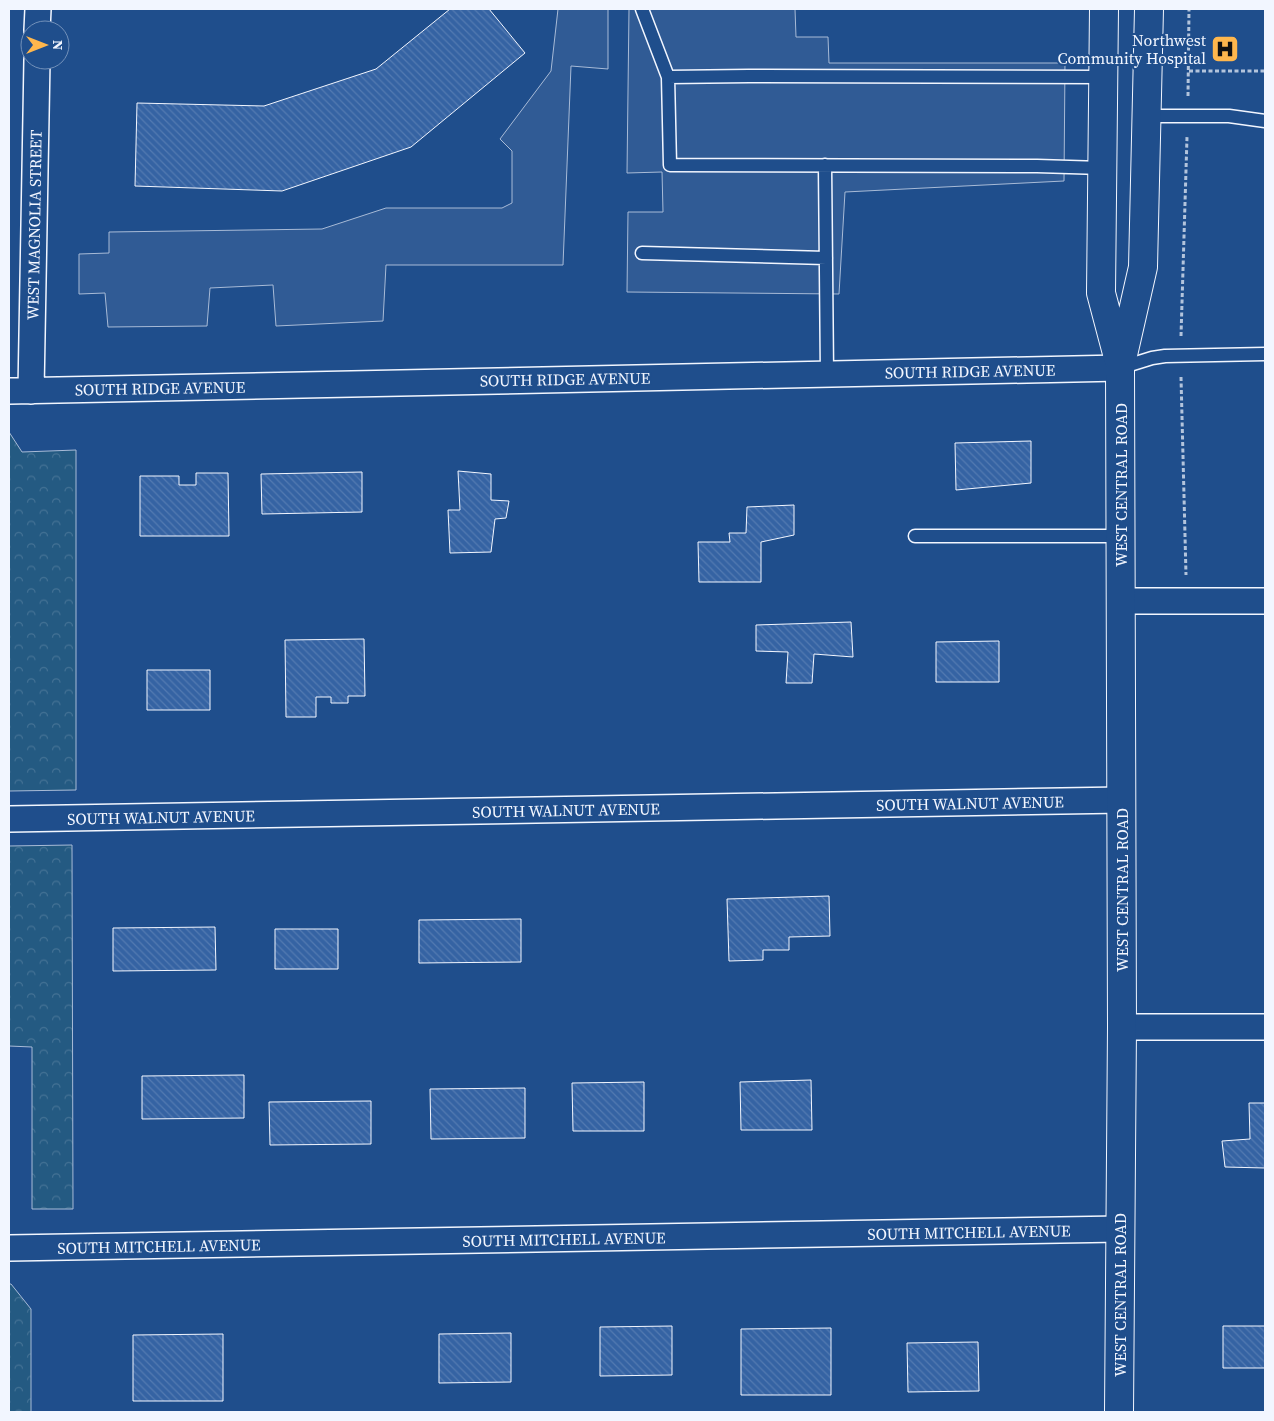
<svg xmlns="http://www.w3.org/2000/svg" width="1274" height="1421" font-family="'Source Serif 4',serif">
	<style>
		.forest { fill: url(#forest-crowns); stroke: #a8bbd7 }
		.parking { fill: #305b95; stroke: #a8bbd7 }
		.building { fill: url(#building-back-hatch); stroke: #f2f6ff }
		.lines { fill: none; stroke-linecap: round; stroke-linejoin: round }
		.service-casing { stroke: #f2f6ff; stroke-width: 15 }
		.minor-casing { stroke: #f2f6ff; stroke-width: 28 }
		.secondary-casing { stroke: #f2f6ff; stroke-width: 30 }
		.path { stroke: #b3c4dc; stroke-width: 3; stroke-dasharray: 4 2.5; stroke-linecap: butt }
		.service { stroke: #1f4e8c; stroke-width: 12 }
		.minor { stroke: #1f4e8c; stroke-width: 25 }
		.secondary { stroke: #1f4e8c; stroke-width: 28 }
		.labels { text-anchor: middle; stroke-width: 4; stroke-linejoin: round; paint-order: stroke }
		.poi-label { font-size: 16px; fill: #f2f6ff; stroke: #1f4e8c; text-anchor: end }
		.street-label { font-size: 16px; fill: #f2f6ff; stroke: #1f4e8c }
	</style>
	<defs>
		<pattern id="forest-crowns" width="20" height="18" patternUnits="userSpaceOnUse" patternTransform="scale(1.25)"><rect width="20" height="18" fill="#245a82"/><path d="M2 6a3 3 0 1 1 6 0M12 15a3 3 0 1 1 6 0" fill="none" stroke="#447295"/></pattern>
		<pattern id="building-back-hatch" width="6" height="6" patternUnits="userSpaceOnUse" patternTransform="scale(1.25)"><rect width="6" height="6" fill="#3563a3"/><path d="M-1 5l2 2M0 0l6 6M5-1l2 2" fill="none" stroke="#537ab1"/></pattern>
	</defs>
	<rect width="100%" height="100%" fill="#1f4e8c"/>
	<path class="forest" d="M 9,432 L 22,452 L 76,450 L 76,790 L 9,791 Z
		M 72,845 L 73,1209 L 32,1209 L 32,1047 L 9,1046 L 9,846 Z
		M 9,1284 L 11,1284 L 31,1309 L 31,1412 L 9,1412 Z"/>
	<path class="parking" d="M 558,9 L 608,9 L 608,69 L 571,66 L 563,265 L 386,265 L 383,321 L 276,326 L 273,285 L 210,288 L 207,326 L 108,327 L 105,293 L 79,294 L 79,254 L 109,253 L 109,232 L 322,229 L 386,208 L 502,208 L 512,203 L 512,151 L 500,139 L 551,71 Z
		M 629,9 L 795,9 L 796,37 L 828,37 L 829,63 L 1065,63 L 1064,181 L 845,192 L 839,294 L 627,292 L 628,212 L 663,212 L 662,172 L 627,173 Z"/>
	<path class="building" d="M 450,9 L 489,9 L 525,53 L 411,147 L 282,191 L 135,186 L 137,103 L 264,106 L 376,69 Z
		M 1031,441 L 1031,483 L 956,490 L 955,443 Z
		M 458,471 L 491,474 L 491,500 L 509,501 L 506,518 L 495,519 L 491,552 L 450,553 L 448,510 L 460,510 Z
		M 362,472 L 362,512 L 262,514 L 261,474 Z
		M 196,473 L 228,473 L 229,536 L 140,536 L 140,476 L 179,476 L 179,485 L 196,485 Z
		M 794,505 L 794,535 L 761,542 L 761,582 L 699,582 L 698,542 L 730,542 L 729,533 L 746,533 L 747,507 Z
		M 851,622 L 853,657 L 814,654 L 812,683 L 786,683 L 788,652 L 756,651 L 756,625 Z
		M 364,639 L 365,696 L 348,696 L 348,703 L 331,703 L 331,697 L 316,697 L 316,717 L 286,717 L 285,640 Z
		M 999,641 L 999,682 L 936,682 L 936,642 Z
		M 147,670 L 210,670 L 210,710 L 147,710 Z
		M 829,896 L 830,936 L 789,937 L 789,950 L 763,950 L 763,960 L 729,961 L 727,899 Z
		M 521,919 L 521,962 L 419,963 L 419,920 Z
		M 215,927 L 216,970 L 113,971 L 113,928 Z
		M 275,929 L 338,929 L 338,969 L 275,969 Z
		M 244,1075 L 244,1118 L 142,1119 L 142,1076 Z
		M 811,1080 L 812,1130 L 741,1130 L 740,1082 Z
		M 644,1082 L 644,1131 L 573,1131 L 572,1083 Z
		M 525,1088 L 525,1138 L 431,1139 L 430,1089 Z
		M 371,1101 L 371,1144 L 270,1145 L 269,1102 Z
		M 1249,1103 L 1265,1103 L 1265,1168 L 1225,1167 L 1222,1141 L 1250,1139 Z
		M 672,1326 L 672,1375 L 600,1376 L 600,1327 Z
		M 1223,1326 L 1265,1326 L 1265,1368 L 1223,1368 Z
		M 831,1328 L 831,1395 L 741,1395 L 741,1329 Z
		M 511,1333 L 511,1382 L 439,1383 L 439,1334 Z
		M 223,1334 L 223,1401 L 133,1401 L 133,1335 Z
		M 978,1342 L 979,1391 L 908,1392 L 907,1343 Z"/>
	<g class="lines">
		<g class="service-casing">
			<path id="service" d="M 642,9 L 668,77 L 749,76 L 1103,77
				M 668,77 L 670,165 L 1037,166 L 1102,168
				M 1146,116 L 1229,116 L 1265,121
				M 825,165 L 827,374
				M 642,253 L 826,258
				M 1120,368 L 1152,358 L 1165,356 L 1265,354
				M 915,536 L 1121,536"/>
		</g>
		<g class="minor-casing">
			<path id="minor" d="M 37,30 L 38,9
				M 9,391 L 1120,368
				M 31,391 L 37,60
				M 1121,601 L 1265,601
				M 9,819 L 1122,800
				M 1122,1027 L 1265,1027
				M 9,1248 L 1120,1229"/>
		</g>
		<g class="secondary-casing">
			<path id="secondary" d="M 1104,9 L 1101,293 L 1119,361
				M 1119,1412 L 1122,1027 L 1120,368 L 1143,267 L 1149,9"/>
		</g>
		<path class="path" d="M 1189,71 L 1265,71
			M 1188,96 L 1189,9
			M 1181,336 L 1187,137
			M 1181,377 L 1186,575"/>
		<use href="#service" class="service"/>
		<use href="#minor" class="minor"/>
		<use href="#secondary" class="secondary"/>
	</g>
	<defs>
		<g id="hospital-square" transform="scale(1.4375)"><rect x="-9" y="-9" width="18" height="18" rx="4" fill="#ffb74d" stroke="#1f4e8c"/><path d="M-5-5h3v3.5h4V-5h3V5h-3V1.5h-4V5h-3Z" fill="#111"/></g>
	</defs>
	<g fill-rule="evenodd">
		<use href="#hospital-square" x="1225" y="49"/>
	</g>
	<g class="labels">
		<g class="poi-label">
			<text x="1206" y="46">Northwest<tspan x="1206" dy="18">Community Hospital</tspan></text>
		</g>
		<g class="street-label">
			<text transform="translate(34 225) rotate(-89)" y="6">WEST MAGNOLIA STREET</text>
			<text transform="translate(970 371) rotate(-1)" y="6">SOUTH RIDGE AVENUE</text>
			<text transform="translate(565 379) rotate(-1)" y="6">SOUTH RIDGE AVENUE</text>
			<text transform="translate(160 388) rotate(-1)" y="6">SOUTH RIDGE AVENUE</text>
			<text transform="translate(1121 485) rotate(-90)" y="6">WEST CENTRAL ROAD</text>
			<text transform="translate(970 803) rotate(-1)" y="6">SOUTH WALNUT AVENUE</text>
			<text transform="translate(566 810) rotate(-1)" y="6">SOUTH WALNUT AVENUE</text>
			<text transform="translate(161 817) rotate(-1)" y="6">SOUTH WALNUT AVENUE</text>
			<text transform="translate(1122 890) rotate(-90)" y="6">WEST CENTRAL ROAD</text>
			<text transform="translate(969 1232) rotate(-1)" y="6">SOUTH MITCHELL AVENUE</text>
			<text transform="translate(564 1239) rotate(-1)" y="6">SOUTH MITCHELL AVENUE</text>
			<text transform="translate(159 1246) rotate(-1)" y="6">SOUTH MITCHELL AVENUE</text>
			<text transform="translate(1120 1295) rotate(-90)" y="6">WEST CENTRAL ROAD</text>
		</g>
	</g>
	<rect width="1274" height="1421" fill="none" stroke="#f2f6ff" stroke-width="20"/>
	<g transform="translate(45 45) rotate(90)"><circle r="24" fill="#1f4e8c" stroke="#7391ba"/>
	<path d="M0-4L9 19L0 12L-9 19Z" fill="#ffb74d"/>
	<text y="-8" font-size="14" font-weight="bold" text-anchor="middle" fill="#f2f6ff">N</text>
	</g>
</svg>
